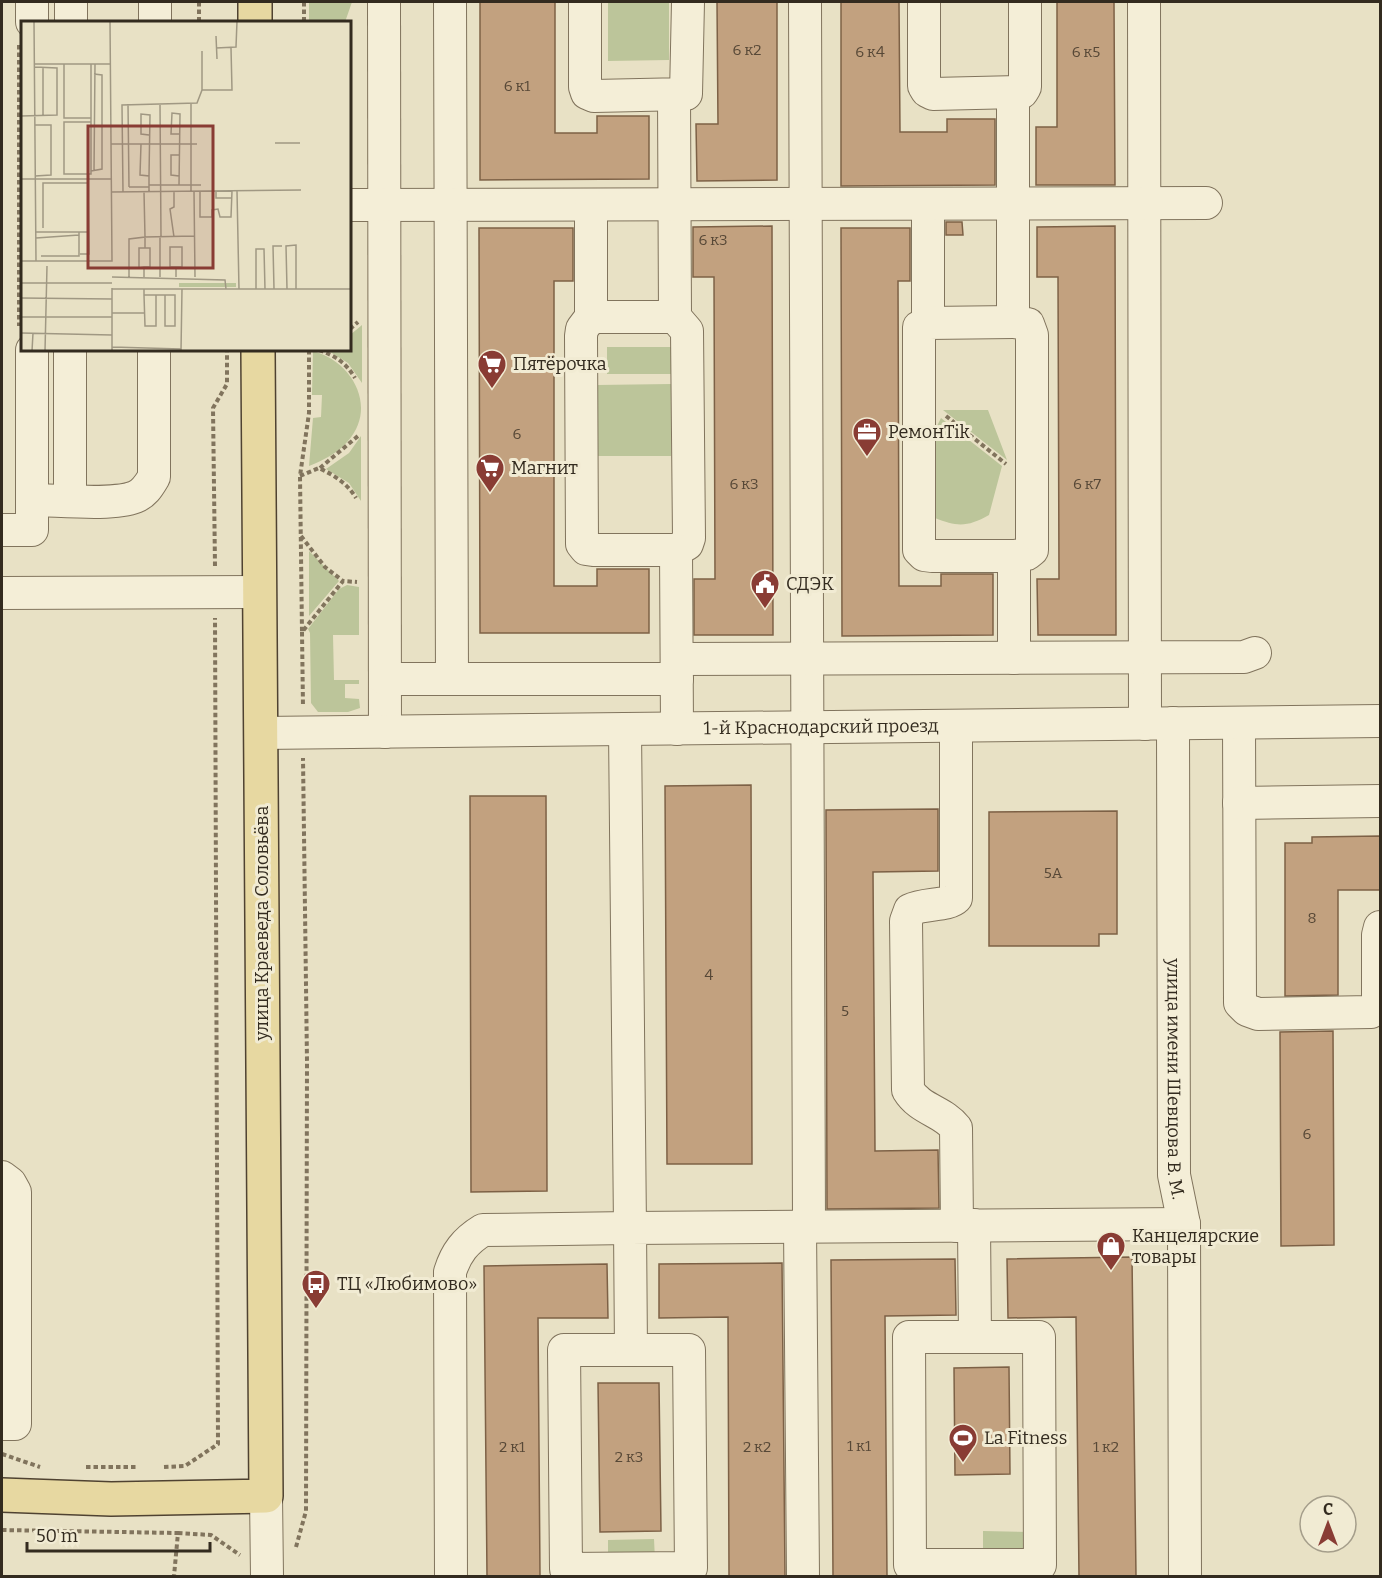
<svg xmlns="http://www.w3.org/2000/svg" width="1382" height="1578" font-family="Bitter,serif">
	<style>
		.green { fill: #bcc59a }
		.building { fill: #c2a17f; stroke: #7d6146; stroke-width: 1.5 }
		.lines { fill: none; stroke-linecap: round; stroke-linejoin: round }
		.minor-casing { stroke: #81745d; stroke-width: 34 }
		.major-casing { stroke: #4f4231; stroke-width: 36 }
		.path { stroke: #81745d; stroke-width: 4; stroke-dasharray: 4.5 3; stroke-linecap: butt }
		.minor { stroke: #f4eed7; stroke-width: 32 }
		.major { stroke: #e7d8a1; stroke-width: 33 }
		.labels { text-anchor: middle; stroke-width: 6; stroke-linejoin: round; paint-order: stroke }
		.number-label { font-size: 15px; fill: #574837 }
		.poi-label { font-size: 18px; fill: #332b1f; stroke: #f1ebd3; text-anchor: start }
		.street-label { font-size: 18px; fill: #332b1f; stroke: #f1ebd3 }
		.inset-road { fill: none; stroke: #a09883; stroke-width: 1.5 }
		.view { fill: #893c34; fill-opacity: 0.15; stroke: #893c34; stroke-width: 3 }
		.inset-edge { fill: none; stroke: #332b1f; stroke-width: 3 }
	</style>
	<rect width="100%" height="100%" fill="#e8e1c5"/>
	<path class="green" d="M 309,2 L 352,2 L 345,22 L 309,22 Z
		M 608,2 L 669,2 L 669,60 L 608,61 Z
		M 362,325 L 362,383 L 348,363 L 327,350 L 350,350 L 350,335 Z
		M 607,347 L 671,347 L 671,374 L 607,374 Z
		M 313,351 C 352,361 378,407 348,441 C 338,453 324,460 309,466 L 313,418 L 321,417 L 322,395 L 312,395 Z
		M 671,384 L 671,456 L 597,456 L 597,385 Z
		M 943,410 L 988,410 L 1007,460 Z
		M 941,418 L 1002,466 L 989,515 C 968,527 957,527 935,518 L 933,434 Z
		M 361,436 L 361,501 L 349,483 L 326,469 L 349,453 Z
		M 309,551 L 339,581 L 309,616 Z
		M 347,585 L 359,587 L 359,635 L 333,635 L 334,680 L 359,680 L 359,684 L 345,684 L 345,698 L 359,699 L 360,708 L 348,712 L 318,712 L 311,703 L 310,633 L 308,629 L 339,589 Z
		M 983,1531 L 1035,1532 L 1035,1552 L 983,1552 Z
		M 654,1539 L 655,1560 L 608,1560 L 608,1540 Z"/>
	<path class="building" d="M 480,2 L 555,2 L 555,133 L 597,133 L 597,116 L 649,116 L 649,179 L 480,180 Z
		M 717,2 L 777,2 L 777,180 L 697,181 L 696,124 L 718,124 Z
		M 841,2 L 899,2 L 900,132 L 947,132 L 947,119 L 995,119 L 995,185 L 841,186 Z
		M 1057,2 L 1114,2 L 1115,185 L 1036,185 L 1036,127 L 1057,127 Z
		M 946,222 L 962,222 L 963,235 L 946,235 Z
		M 772,226 L 773,635 L 694,635 L 694,579 L 715,579 L 714,277 L 693,277 L 693,227 Z
		M 1115,226 L 1116,635 L 1038,635 L 1037,579 L 1059,579 L 1058,277 L 1037,277 L 1037,227 Z
		M 479,228 L 573,228 L 573,281 L 554,281 L 554,586 L 597,586 L 597,569 L 649,569 L 649,633 L 480,633 Z
		M 841,228 L 910,228 L 910,281 L 898,281 L 899,586 L 941,586 L 941,574 L 993,574 L 993,635 L 842,636 Z
		M 751,785 L 752,1164 L 667,1164 L 665,786 Z
		M 470,796 L 546,796 L 547,1191 L 471,1192 Z
		M 938,809 L 938,871 L 873,872 L 875,1151 L 938,1150 L 939,1208 L 827,1209 L 826,810 Z
		M 1117,811 L 1117,934 L 1099,934 L 1099,946 L 989,946 L 989,812 Z
		M 1380,836 L 1380,890 L 1338,890 L 1338,995 L 1285,996 L 1285,843 L 1312,843 L 1312,837 Z
		M 1333,1031 L 1334,1245 L 1281,1246 L 1280,1032 Z
		M 1132,1257 L 1136,1576 L 1079,1576 L 1076,1317 L 1008,1318 L 1007,1259 Z
		M 955,1259 L 956,1315 L 885,1316 L 887,1576 L 833,1576 L 831,1260 Z
		M 782,1263 L 785,1576 L 729,1576 L 728,1317 L 659,1318 L 659,1264 Z
		M 607,1264 L 608,1318 L 538,1318 L 540,1576 L 487,1576 L 484,1266 Z
		M 1009,1367 L 1010,1474 L 955,1475 L 954,1368 Z
		M 598,1383 L 659,1383 L 661,1531 L 600,1532 Z"/>
	<g class="lines">
		<g class="minor-casing">
			<g id="minor">
				<path d="M 384,2 L 385,732"/>
				<path d="M 450,2 L 452,679"/>
				<path d="M 585,2 L 585,87 L 587,93 L 594,96 L 686,94 L 688,2"/>
				<path d="M 805,2 L 809,1226"/>
				<path d="M 924,2 L 924,86 L 927,91 L 933,94 L 1022,92 L 1025,87 L 1025,2"/>
				<path d="M 1144,2 L 1145,724"/>
				<path d="M 32,22 L 32,2"/>
				<path d="M 71,22 L 71,2"/>
				<path d="M 155,22 L 155,2"/>
				<path d="M 1013,94 L 1013,322 L 1028,324 L 1032,335 L 1032,550 L 1027,554 L 1014,556 L 1014,658"/>
				<path d="M 674,95 L 675,317 L 687,331 L 689,538 L 687,544 L 676,550"/>
				<path d="M 928,204 L 928,323"/>
				<path d="M 350,205 L 1206,203"/>
				<path d="M 591,205 L 591,317 L 582,329 L 581,336 L 582,544 L 586,549 L 593,550 L 676,550 L 677,729"/>
				<path d="M 591,317 L 675,317"/>
				<path d="M 1013,322 L 928,323 L 919,327 L 919,550 L 924,555 L 932,556 L 1014,556"/>
				<path d="M 32,500 C 57,500 113,506 135,497 C 145,493 149,485 154,477 L 154,350"/>
				<path d="M 70,500 L 70,350"/>
				<path d="M 2,530 L 32,530 L 32,350"/>
				<path d="M 2,593 L 259,592"/>
				<path d="M 677,659 L 1244,657 L 1255,653"/>
				<path d="M 385,679 L 677,679"/>
				<path id="s1" d="M 1173,723 L 1174,1175 L 1184,1224 L 1185,1576"/>
				<path d="M 1239,723 L 1240,1003 L 1247,1010 L 1258,1014 L 1371,1012 L 1377,1007 L 1378,999 L 1378,935 L 1380,927"/>
				<path d="M 956,726 L 956,898 C 948,906 924,903 910,910 L 906,921 L 908,1090 C 920,1110 943,1111 956,1128 L 957,1226"/>
				<path id="s2" d="M 261,733 L 1380,721"/>
				<path d="M 1239,803 L 1380,801"/>
				<path d="M 2,1177 L 10,1183 L 15,1192 L 15,1424 L 2,1424"/>
				<path d="M 974,1225 L 975,1337"/>
				<path d="M 800,1226 L 803,1576"/>
				<path d="M 909,1337 L 1039,1337 L 1040,1565 L 910,1565 Z"/>
				<path d="M 564,1350 L 689,1350 L 691,1568 L 566,1569 Z"/>
				<path d="M 631,1350 L 630,1228 L 1184,1224"/>
				<path d="M 266,1496 L 267,1576"/>
				<path d="M 451,1576 L 450,1272 C 456,1253 465,1241 483,1230 L 630,1228 L 625,729"/>
			</g>
		</g>
		<g class="major-casing">
			<path id="major" d="M 255,2 L 255,22
				M 2,1495 L 111,1499 L 266,1496 L 258,350"/>
		</g>
		<path class="path" d="M 199,2 L 199,22
			M 304,2 L 304,22
			M 19,45 L 19,326
			M 350,329 L 358,322
			M 309,350 L 309,413 L 300,476 L 302,632 L 343,581 L 357,582
			M 319,350 C 336,356 346,363 355,378
			M 946,416 L 1006,464
			M 320,468 L 358,436
			M 300,476 L 319,468 C 335,476 347,483 356,498
			M 301,536 L 325,567 L 343,581
			M 215,566 L 213,408 L 227,384 L 227,350
			M 302,632 L 303,707
			M 2,1454 L 40,1467
			M 86,1467 L 136,1467
			M 164,1467 L 185,1466 L 218,1444 L 215,618
			M 2,1530 L 178,1533 L 174,1576
			M 178,1533 L 211,1535 L 240,1555
			M 296,1547 L 306,1511 L 307,1061 L 303,758"/>
		<use href="#minor" class="minor"/>
		<use href="#major" class="major"/>
	</g>
	<defs>
		<g id="supermarket-pin" transform="scale(1.5)"><path d="M0 17L-7.5 6A9.5 9.5 0 1 1 7.5 6Z" fill="#893c34" stroke="#f1ebd3"/><path d="M-6-5.5h2.5l.6 2H6L4.5 2H-2.5L-4.4-4H-6ZM-1.5 3.2a1.3 1.3 0 1 0 .1 0ZM3 3.2a1.3 1.3 0 1 0 .1 0Z" fill="#fff"/></g>
		<g id="office-pin" transform="scale(1.5)"><path d="M0 17L-7.5 6A9.5 9.5 0 1 1 7.5 6Z" fill="#893c34" stroke="#f1ebd3"/><path d="M-6-3h4V-5.5h4V-3h4V5H-6ZM-1-4.5V-3h2v-1.5ZM-6 0V1H6V0Z" fill="#fff"/></g>
		<g id="civic-pin" transform="scale(1.5)"><path d="M0 17L-7.5 6A9.5 9.5 0 1 1 7.5 6Z" fill="#893c34" stroke="#f1ebd3"/><path d="M-.6-6.5H3V-4.5H.6V-3L4-1V1h2V6H-6V1h2V-1L-.6-3ZM-1.2 2.5V6h2.4V2.5Z" fill="#fff"/></g>
		<g id="shop-pin" transform="scale(1.5)"><path d="M0 17L-7.5 6A9.5 9.5 0 1 1 7.5 6Z" fill="#893c34" stroke="#f1ebd3"/><path d="M-5-2.5h2.3a2.7 3.5 0 0 1 5.4 0H5L5.5 6h-11ZM-1.5-2.5h3a1.5 2.3 0 0 0-3 0Z" fill="#fff"/></g>
		<g id="bus-pin" transform="scale(1.5)"><path d="M0 17L-7.5 6A9.5 9.5 0 1 1 7.5 6Z" fill="#893c34" stroke="#f1ebd3"/><path d="M-5-6H5V4H4V6H2V4H-2V6H-4V4H-5ZM-3.5-4V0h7V-4ZM-3.5 1.2v1.5H-2V1.2ZM2 1.2v1.5H3.5V1.2Z" fill="#fff"/></g>
		<g id="stadium-pin" transform="scale(1.5)"><path d="M0 17L-7.5 6A9.5 9.5 0 1 1 7.5 6Z" fill="#893c34" stroke="#f1ebd3"/><path d="M0-5a6.5 5 0 1 0 0 10a6.5 5 0 1 0 0-10ZM-3.5-1.8h7v3.6h-7Z" fill="#fff"/></g>
	</defs>
	<g fill-rule="evenodd">
		<use href="#supermarket-pin" x="492" y="364"/>
		<use href="#office-pin" x="867" y="432"/>
		<use href="#supermarket-pin" x="490" y="468"/>
		<use href="#civic-pin" x="765" y="584"/>
		<use href="#shop-pin" x="1111" y="1246"/>
		<use href="#bus-pin" x="316" y="1284"/>
		<use href="#stadium-pin" x="963" y="1438"/>
	</g>
	<g class="labels">
		<g class="number-label">
			<text x="747" y="55">6 к2</text>
			<text x="870" y="57">6 к4</text>
			<text x="1086" y="57">6 к5</text>
			<text x="517" y="91">6 к1</text>
			<text x="713" y="245">6 к3</text>
			<text x="517" y="439">6</text>
			<text x="744" y="489">6 к3</text>
			<text x="1087" y="489">6 к7</text>
			<text x="1053" y="878">5А</text>
			<text x="1312" y="923">8</text>
			<text x="709" y="980">4</text>
			<text x="845" y="1016">5</text>
			<text x="1307" y="1139">6</text>
			<text x="859" y="1451">1 к1</text>
			<text x="512" y="1452">2 к1</text>
			<text x="757" y="1452">2 к2</text>
			<text x="1106" y="1452">1 к2</text>
			<text x="629" y="1462">2 к3</text>
		</g>
		<g class="poi-label">
			<text x="513" y="370">Пятёрочка</text>
			<text x="888" y="438">РемонTik</text>
			<text x="511" y="474">Магнит</text>
			<text x="786" y="590">СДЭК</text>
			<text x="1132" y="1242">Канцелярские<tspan x="1132" dy="21">товары</tspan></text>
			<text x="337" y="1290">ТЦ «Любимово»</text>
			<text x="984" y="1444">La Fitness</text>
		</g>
		<g class="street-label">
			<text dy="6" stroke="none"><textPath href="#s2" startOffset="560">1-й Краснодарский проезд</textPath></text>
			<text transform="translate(262 923) rotate(-90)" y="6">улица Краеведа Соловьёва</text>
			<text dy="6" stroke="none"><textPath href="#s1" startOffset="356">улица имени Шевцова В. М.</textPath></text>
		</g>
	</g>
	<g transform="translate(21 21)">
		<rect width="330" height="330" fill="#e8e1c5"/>
		<path d="M 158,262 L 215,262 L 215,266 L 158,266 Z" fill="#bcc59a"/>
		<path class="inset-road" d="M 13,0 L 15,240M 195,15 L 196,38M 195,27 L 215,26 L 216,0M 14,43 L 89,43M 43,43 L 43,97 L 70,97M 181,69 L 211,69 L 210,27M 170,82 L 170,170M 107,83 L 108,166M 139,83 L 140,216M 0,95 L 36,94 L 36,47 L 14,46M 22,95 L 22,46M 70,101 L 43,101 L 43,153 L 70,153 L 70,43M 14,104 L 30,104 L 30,154 L 14,155M 158,113 L 150,113 L 151,92 L 159,93 L 158,164M 128,114 L 120,113 L 120,93 L 129,94 L 128,155M 254,122 L 279,122M 90,123 L 176,123M 120,123 L 119,154 L 128,155 L 128,171M 158,134 L 150,134 L 150,154 L 158,155M 70,150 L 81,148 L 81,54 L 73,53M 73,150 L 74,43M 0,158 L 90,158M 128,164 L 180,164M 108,166 L 128,166M 153,170 L 153,186 L 149,188 L 153,216M 173,170 L 174,256M 179,170 L 179,196 L 191,196 L 191,189 L 197,188 L 199,196 L 210,196 L 211,170M 195,170 L 195,177 L 211,177M 216,170 L 218,268M 90,171 L 280,169M 102,171 L 101,84 L 176,82 L 181,69 L 181,30M 22,207 L 22,162 L 67,162M 15,211 L 67,211M 139,216 L 139,256M 15,217 L 58,214M 124,227 L 124,216 L 174,215M 59,233 L 68,233 L 67,162M 20,235 L 58,235 L 58,211M 0,240 L 91,240 L 89,0M 91,256 L 204,259 L 205,268M 108,256 L 108,218 L 124,216 L 123,171M 123,256 L 123,246 L 129,246 L 129,227 L 118,227 L 118,247 L 123,246M 155,256 L 155,246 L 161,246 L 161,226 L 149,226 L 149,246 L 155,246M 0,262 L 91,262M 91,267 L 91,330M 91,268 L 330,268M 123,268 L 123,274 L 154,274 L 154,305 L 144,305 L 144,274M 235,268 L 235,228 L 243,228 L 244,268M 253,268 L 252,225 L 261,225M 266,268 L 265,225 L 275,224 L 275,268M 123,274 L 124,305 L 135,305 L 135,274M 0,277 L 91,278M 91,292 L 123,292M 0,296 L 91,296M 0,312 L 91,314M 91,326 L 160,328M 11,330 L 12,312M 24,330 L 26,245M 160,330 L 161,268"/>
		<path class="view" d="M 67,105 L 192,105 L 192,247 L 67,247 Z"/>
		<rect width="330" height="330" class="inset-edge"/>
	</g>
	<rect width="1382" height="1578" fill="none" stroke="#332b1f" stroke-width="6"/>
	<g transform="translate(1328 1524)"><circle r="28" fill="#f1ebd3" stroke="#a59e8b" stroke-width="1.5"/>
	<path d="M0-4.5L10 22L0 15L-10 22Z" fill="#893c34"/>
	<text y="-9" font-size="16" font-weight="bold" text-anchor="middle" fill="#332b1f">С</text>
	</g>
	<path d="M27 1542v9h183v-9" fill="none" stroke="#332b1f" stroke-width="3"/>
	<text x="36" y="1542" font-size="18" fill="#332b1f" stroke="#f1ebd3" stroke-width="4.5" paint-order="stroke">50 m</text>
</svg>
